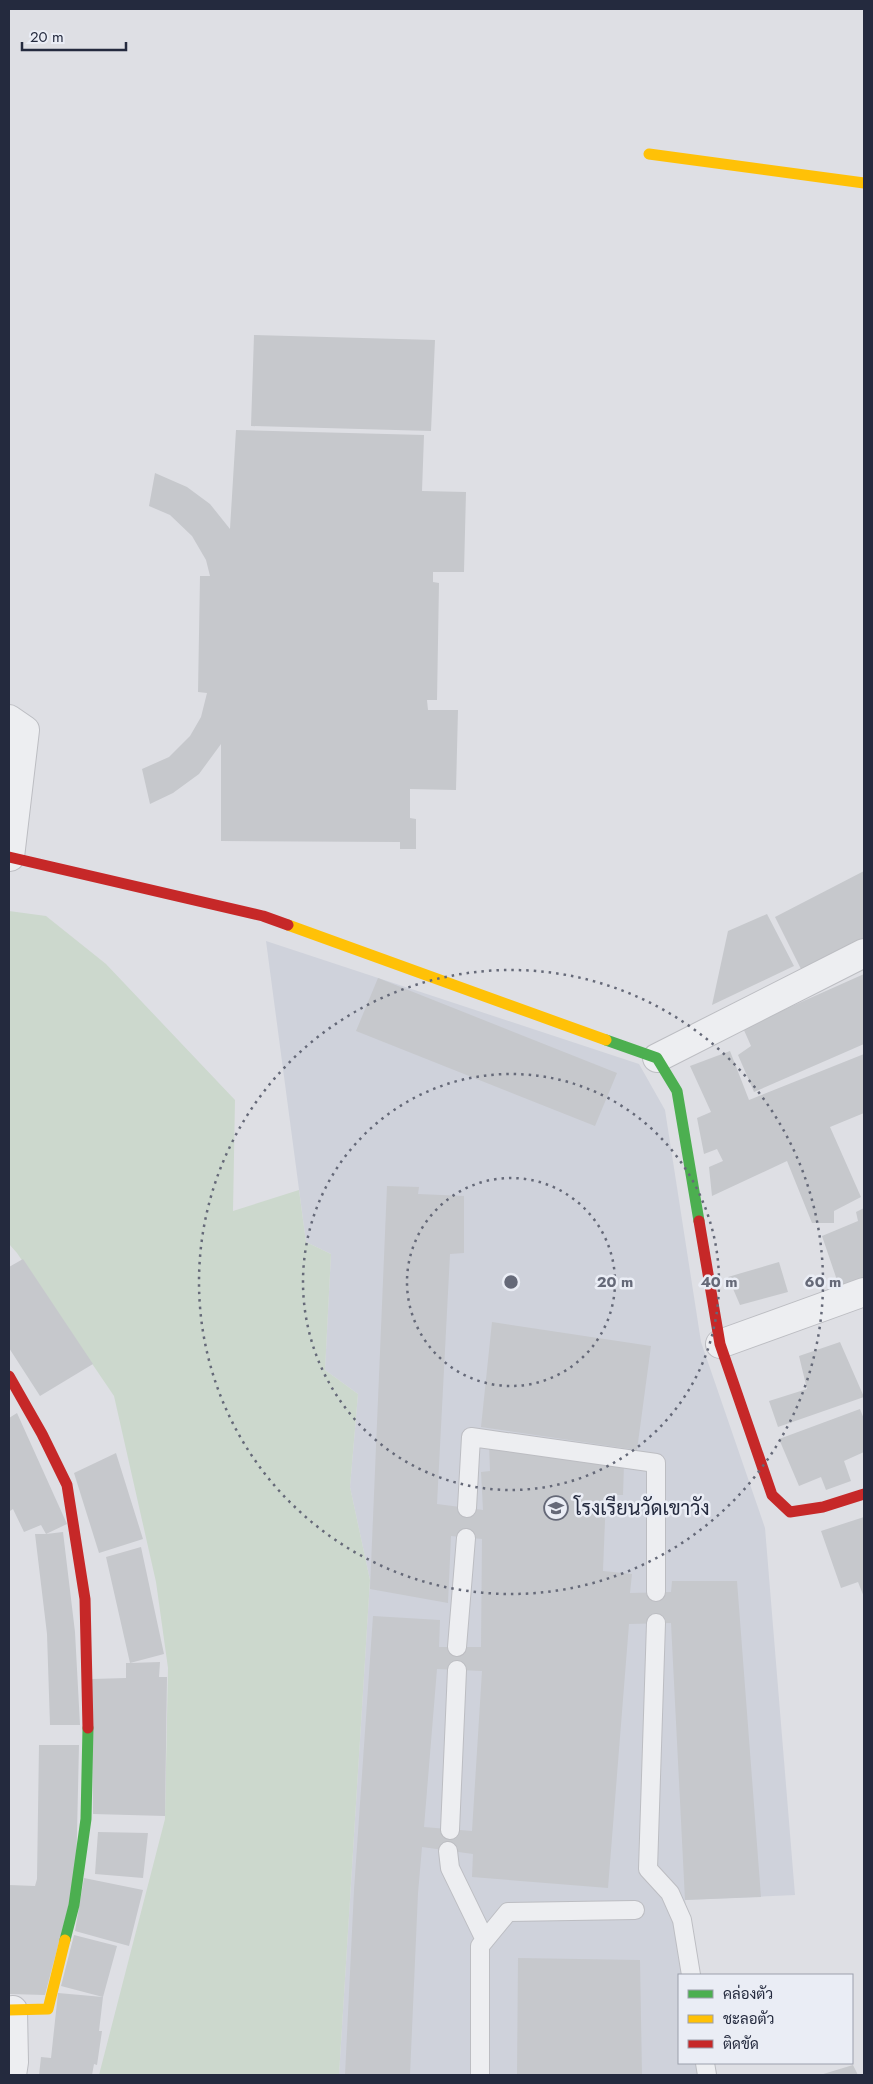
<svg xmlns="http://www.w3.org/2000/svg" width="873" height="2084" font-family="Jost,Sarabun,sans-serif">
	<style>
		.built { fill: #cfd2db }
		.green { fill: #ccd8cd }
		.building { fill: #c6c8cc; fill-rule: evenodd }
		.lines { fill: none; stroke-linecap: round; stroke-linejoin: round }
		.lane-casing { stroke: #bcbdc2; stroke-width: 20 }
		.street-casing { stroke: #bcbdc2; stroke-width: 30 }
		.lane { stroke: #edeef1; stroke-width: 18 }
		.street { stroke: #edeef1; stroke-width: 28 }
		.fast { stroke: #4caf50; stroke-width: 11 }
		.slow { stroke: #ffc107; stroke-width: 11 }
		.jam { stroke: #c62828; stroke-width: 11 }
		.ring { fill: none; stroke: #656978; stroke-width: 2.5; stroke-dasharray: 2.5 5 }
		.labels { text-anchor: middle; stroke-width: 5; stroke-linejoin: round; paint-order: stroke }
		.poi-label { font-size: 20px; fill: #242a3e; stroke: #eaedf5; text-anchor: start }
		.centre { fill: #656978; stroke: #eaedf5; stroke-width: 2.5 }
		.ring-label { font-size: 15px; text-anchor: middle; font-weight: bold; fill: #656978; stroke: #eaedf5; stroke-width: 5; stroke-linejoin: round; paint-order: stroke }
	</style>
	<rect width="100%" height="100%" fill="#dedfe4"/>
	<path class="built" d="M 266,941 L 639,1064 L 665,1110 L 701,1342 L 765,1528 L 795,1895 L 685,1900 L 699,1975 L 679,1975 L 679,2063 L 714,2063 L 716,2075 L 339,2075 L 370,1580 L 350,1487 L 358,1394 L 325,1370 L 331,1254 L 306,1242 Z"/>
	<path class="green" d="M 9,911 L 46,916 L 106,964 L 235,1100 L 233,1211 L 299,1190 L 306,1242 L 331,1254 L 325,1370 L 358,1394 L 350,1487 L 370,1580 L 339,2075 L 99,2075 L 165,1819 L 168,1668 L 156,1582 L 114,1396 L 17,1253 L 9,1244 Z"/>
	<path class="building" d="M 254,335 L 435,340 L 431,431 L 251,426 Z
		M 236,430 L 424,435 L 422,491 L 466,492 L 464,572 L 433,572 L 433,582 L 439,583 L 437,700 L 427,700 L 428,710 L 458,710 L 456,790 L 410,789 L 410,818 L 416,819 L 416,849 L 400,849 L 400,842 L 221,841 L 221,744 L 199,774 L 173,793 L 150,804 L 142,769 L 169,757 L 190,736 L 201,717 L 207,693 L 198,692 L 200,576 L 210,576 L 206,560 L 192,536 L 170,515 L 149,506 L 155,473 L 187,487 L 210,504 L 230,529 Z
		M 864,871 L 864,942 L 803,973 L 775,917 Z
		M 767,914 L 794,966 L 712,1005 L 728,931 Z
		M 864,974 L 864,1044 L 754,1092 L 738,1055 L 751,1046 L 743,1028 Z
		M 378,978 L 617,1073 L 595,1126 L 356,1031 Z
		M 730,1051 L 749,1100 L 864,1054 L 864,1113 L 830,1127 L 861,1197 L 834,1211 L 834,1223 L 812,1223 L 787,1161 L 712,1196 L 709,1167 L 723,1161 L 717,1149 L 704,1154 L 697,1118 L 711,1112 L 690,1066 Z
		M 387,1186 L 419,1187 L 418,1194 L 464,1196 L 464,1253 L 450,1254 L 437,1504 L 483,1510 L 481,1472 L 490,1471 L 489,1443 L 624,1464 L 623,1495 L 606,1495 L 603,1571 L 632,1574 L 630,1593 L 671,1592 L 672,1581 L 737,1581 L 761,1897 L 685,1900 L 671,1623 L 629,1624 L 608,1888 L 472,1877 L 473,1854 L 422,1847 L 418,1893 L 410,2075 L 345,2075 L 354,1890 L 373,1616 L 440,1620 L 439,1647 L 481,1647 L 482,1539 L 451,1536 L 448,1603 L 370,1589 ZM 437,1669 L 482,1671 L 472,1831 L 424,1827 Z
		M 864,1208 L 864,1278 L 839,1286 L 822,1236 L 858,1221 L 856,1212 Z
		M 23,1259 L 93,1364 L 40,1396 L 9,1348 L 9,1267 Z
		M 779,1262 L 788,1292 L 740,1305 L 728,1277 Z
		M 492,1322 L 651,1346 L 637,1450 L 481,1427 Z
		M 840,1342 L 864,1397 L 778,1427 L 769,1401 L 807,1389 L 799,1356 Z
		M 860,1409 L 864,1419 L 864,1452 L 844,1461 L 851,1481 L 826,1490 L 821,1477 L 799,1486 L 779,1439 Z
		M 17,1413 L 67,1524 L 46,1534 L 63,1532 L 75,1632 L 80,1725 L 50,1725 L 47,1634 L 35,1534 L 46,1534 L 41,1525 L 24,1532 L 13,1509 L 10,1511 L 9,1510 L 9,1418 Z
		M 116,1453 L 143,1539 L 99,1553 L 74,1473 Z
		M 864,1517 L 864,1597 L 858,1582 L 841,1588 L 821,1531 Z
		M 141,1547 L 164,1654 L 130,1663 L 160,1662 L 159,1677 L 167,1677 L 165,1816 L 93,1814 L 92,1679 L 126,1678 L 126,1663 L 130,1663 L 106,1557 Z
		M 39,1745 L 79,1745 L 76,1878 L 45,1995 L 9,1994 L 9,1885 L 35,1886 L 37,1879 Z
		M 98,1832 L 148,1833 L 143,1878 L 95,1874 Z
		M 84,1878 L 143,1890 L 129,1946 L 75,1931 Z
		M 74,1935 L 117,1946 L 103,1997 L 61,1986 Z
		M 518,1958 L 640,1960 L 642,2075 L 517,2075 Z
		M 58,1993 L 103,1997 L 99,2031 L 102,2031 L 97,2065 L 94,2064 L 92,2075 L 39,2075 L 41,2057 L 51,2058 Z
		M 853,2065 L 858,2075 L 820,2075 Z"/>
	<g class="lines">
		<g class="lane-casing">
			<path id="lane" d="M 467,1508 L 471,1437 L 656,1463 L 656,1592
				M 656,1623 L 648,1869 L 670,1893 L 682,1920 L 691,1975
				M 457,1647 L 466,1538
				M 450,1830 L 457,1670
				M 448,1851 L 450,1868 L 485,1940
				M 705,2063 L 707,2075
				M 480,2075 L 480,1946 L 508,1912 L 635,1910"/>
		</g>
		<g class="street-casing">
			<path id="street" d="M 9,719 L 25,730 L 10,857
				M 657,1058 L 864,953
				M 720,1344 L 864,1292
				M 12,2075 L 14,2062 L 13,2010"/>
		</g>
		<use href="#lane" class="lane"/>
		<use href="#street" class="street"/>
		<path class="fast" d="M 606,1040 L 657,1058 L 677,1091 L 699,1221
			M 65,1940 L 74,1905 L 86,1819 L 88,1728"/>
		<path class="slow" d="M 649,154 L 864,183
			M 288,925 L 606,1040
			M 9,2010 L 48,2009 L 65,1940"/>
		<path class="jam" d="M 9,857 L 263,916 L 288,925
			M 699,1221 L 720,1344 L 772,1495 L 790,1512 L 823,1507 L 864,1494
			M 9,1376 L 42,1434 L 67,1485 L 85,1599 L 88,1728"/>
	</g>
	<g class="ring">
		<circle cx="511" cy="1282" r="104"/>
		<circle cx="511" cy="1282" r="208"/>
		<circle cx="511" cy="1282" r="312"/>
	</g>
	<defs>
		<g id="school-ring" transform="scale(1.25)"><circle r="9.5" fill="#eaedf5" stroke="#656978" stroke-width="1.5"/><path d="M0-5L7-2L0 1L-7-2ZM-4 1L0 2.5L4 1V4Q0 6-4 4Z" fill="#656978"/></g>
	</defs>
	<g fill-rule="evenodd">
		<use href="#school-ring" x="556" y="1508"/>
	</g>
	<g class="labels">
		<g class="poi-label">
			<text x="574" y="1515">โรงเรียนวัดเขาวัง</text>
		</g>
	</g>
	<circle cx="511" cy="1282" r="8" class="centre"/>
	<g class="ring-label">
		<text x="615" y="1287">20 m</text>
		<text x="719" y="1287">40 m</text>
		<text x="823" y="1287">60 m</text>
	</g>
	<rect width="873" height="2084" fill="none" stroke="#242a3e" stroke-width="20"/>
	<rect x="678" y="1974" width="175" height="90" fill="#eaedf5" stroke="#9b9fac"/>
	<rect x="688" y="1990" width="25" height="8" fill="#4caf50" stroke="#9b9fac"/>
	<text x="723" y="1999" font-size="15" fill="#242a3e">คล่องตัว</text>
	<rect x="688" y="2015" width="25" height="8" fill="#ffc107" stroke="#9b9fac"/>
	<text x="723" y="2024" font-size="15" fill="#242a3e">ชะลอตัว</text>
	<rect x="688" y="2040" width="25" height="8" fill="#c62828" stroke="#9b9fac"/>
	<text x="723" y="2049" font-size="15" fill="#242a3e">ติดขัด</text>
	<path d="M22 42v8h104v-8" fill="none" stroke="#242a3e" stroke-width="2.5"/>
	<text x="30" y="42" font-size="15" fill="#242a3e" stroke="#eaedf5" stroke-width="4" paint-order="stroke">20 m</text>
</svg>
